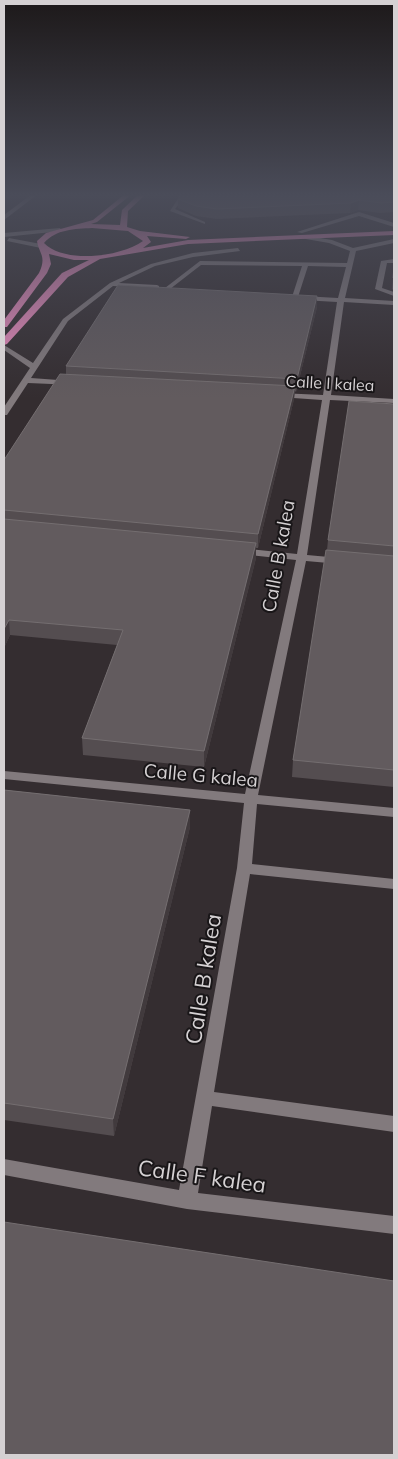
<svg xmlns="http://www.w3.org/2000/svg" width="398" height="1459" font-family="Mulish,sans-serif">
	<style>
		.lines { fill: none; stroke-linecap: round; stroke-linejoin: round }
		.minor { fill: #827a7d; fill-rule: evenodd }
		.highway { fill: #ed8dc0; fill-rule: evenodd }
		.wall { fill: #544d50 }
		.shaded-wall { fill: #413a3d }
		.building { fill: #625b5e; stroke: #746e70 }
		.labels { text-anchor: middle; stroke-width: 4; stroke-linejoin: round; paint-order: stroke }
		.far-street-label { font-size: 16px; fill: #d5d1d3; stroke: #191618 }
		.street-label { font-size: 19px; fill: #d5d1d3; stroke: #191618 }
		.near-street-label { font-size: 22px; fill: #d5d1d3; stroke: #191618 }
	</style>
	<rect width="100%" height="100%" fill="#342d30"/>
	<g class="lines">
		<path class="minor" d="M 32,194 L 38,194 L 4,220 L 4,215 Z
			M 181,194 L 187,194 L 175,209 L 205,222 L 205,224 L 170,211 Z
			M 359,212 L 394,223 L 394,227 L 359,216 L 302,233 L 297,232 Z
			M 60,228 L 62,231 L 4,237 L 4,233 Z
			M 302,235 L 332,240 L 353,248 L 394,239 L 394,243 L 356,251 L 345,298 L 394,301 L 394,305 L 344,302 L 331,395 L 394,399 L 394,403 L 330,400 L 307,555 L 340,558 L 345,561 L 340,564 L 306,561 L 258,795 L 394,808 L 394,817 L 257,804 L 252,864 L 394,879 L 394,889 L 250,874 L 214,1092 L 394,1116 L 394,1132 L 212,1106 L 198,1193 L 394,1216 L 394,1234 L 187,1209 L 4,1175 L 4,1159 L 179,1190 L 237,868 L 244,803 L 4,779 L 4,771 L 245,794 L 296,560 L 240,554 L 235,551 L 240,548 L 297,554 L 322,400 L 279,397 L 275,395 L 279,393 L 323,395 L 337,302 L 302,300 L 299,298 L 302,296 L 338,298 L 346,267 L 308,266 L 298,297 L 295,299 L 292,297 L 302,266 L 201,265 L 170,289 L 165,288 L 200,261 L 347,263 L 350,251 L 329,243 L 300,238 Z
			M 9,238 L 41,244 L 44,246 L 41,248 L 7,241 Z
			M 238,248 L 240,251 L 193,257 L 155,266 L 119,283 L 157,285 L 159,286 L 159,288 L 113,286 L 68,321 L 31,378 L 72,381 L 75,381 L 75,385 L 28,383 L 7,415 L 4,415 L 4,407 L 30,368 L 4,350 L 4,345 L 33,363 L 63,319 L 110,283 L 151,264 L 193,253 Z
			M 394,259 L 394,263 L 387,263 L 382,288 L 394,292 L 394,296 L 375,289 L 381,261 Z"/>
		<path class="highway" d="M 125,194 L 132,194 L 97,222 L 91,224 L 120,225 L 122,210 L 139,194 L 146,194 L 128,211 L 127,227 L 140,231 L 190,237 L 186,239 L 147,236 L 151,242 L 143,248 L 188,240 L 394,231 L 394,235 L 188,244 L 100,259 L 68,277 L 7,344 L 4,345 L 4,337 L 62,273 L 89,260 L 74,260 L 49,254 L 51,264 L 47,273 L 7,327 L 4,327 L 4,320 L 39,273 C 47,256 39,254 37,241 L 46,233 L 93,220 ZM 92,228 L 128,231 L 143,241 C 121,257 64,264 44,243 C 56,229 75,229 92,228 Z"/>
	</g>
	<path class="wall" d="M 181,194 L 394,194 L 394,212 L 380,213 L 358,210 L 350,213 L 217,219 L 196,216 L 178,208 L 178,199 Z
		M 394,265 L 394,291 L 392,289 Z
		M 317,296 L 317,307 L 296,392 L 295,391 L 294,399 L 258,548 L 256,548 L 256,558 L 204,767 L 83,755 L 82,738 L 117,645 L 10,635 L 4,648 L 4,460 L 66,374 L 66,366 Z
		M 394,404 L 394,787 L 292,777 L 293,760 L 327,550 L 328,540 Z
		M 4,790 L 190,810 L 190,827 L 114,1136 L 4,1120 Z"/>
	<path class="shaded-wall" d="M 4,194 L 11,194 L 4,199 Z
		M 359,200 L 358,210 L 350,213 L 351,203 Z
		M 317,296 L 317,307 L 296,392 L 297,379 Z
		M 295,386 L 294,399 L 258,548 L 258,534 Z
		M 256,543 L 256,558 L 204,767 L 204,751 Z
		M 9,620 L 10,635 L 4,648 L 4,629 Z
		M 190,810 L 190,827 L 114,1136 L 113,1119 Z"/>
	<path class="building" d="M 181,194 L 369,194 L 394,195 L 394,202 L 381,203 L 359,200 L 351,203 L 217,209 L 196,206 L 178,199 Z
		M 394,265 L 394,279 L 393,278 Z
		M 118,285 L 317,296 L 297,379 L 66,366 Z
		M 60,374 L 295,386 L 258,534 L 4,510 L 4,460 Z
		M 349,401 L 394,404 L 394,546 L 328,540 Z
		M 4,519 L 256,543 L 204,751 L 82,738 L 123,630 L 9,620 L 4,629 Z
		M 326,550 L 394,556 L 394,770 L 293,760 Z
		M 4,790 L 190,810 L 113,1119 L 4,1103 Z
		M 4,1222 L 394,1281 L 394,1455 L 4,1455 Z"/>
	<linearGradient id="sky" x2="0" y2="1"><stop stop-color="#1d191a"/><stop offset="0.49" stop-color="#4a4c59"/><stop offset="1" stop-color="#4a4c59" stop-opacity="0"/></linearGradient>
	<rect width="398" height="398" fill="url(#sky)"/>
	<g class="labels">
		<g class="far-street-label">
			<text transform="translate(330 383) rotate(3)" y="6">Calle I kalea</text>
		</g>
		<g class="street-label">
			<text transform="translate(278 556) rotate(-80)" y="7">Calle B kalea</text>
			<text transform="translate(201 775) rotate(5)" y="7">Calle G kalea</text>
		</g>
		<g class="near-street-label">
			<text transform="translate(203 979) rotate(-81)" y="8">Calle B kalea</text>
			<text transform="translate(202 1176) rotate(8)" y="8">Calle F kalea</text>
		</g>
	</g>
	<rect width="398" height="1459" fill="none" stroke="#d5d1d3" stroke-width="10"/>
</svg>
